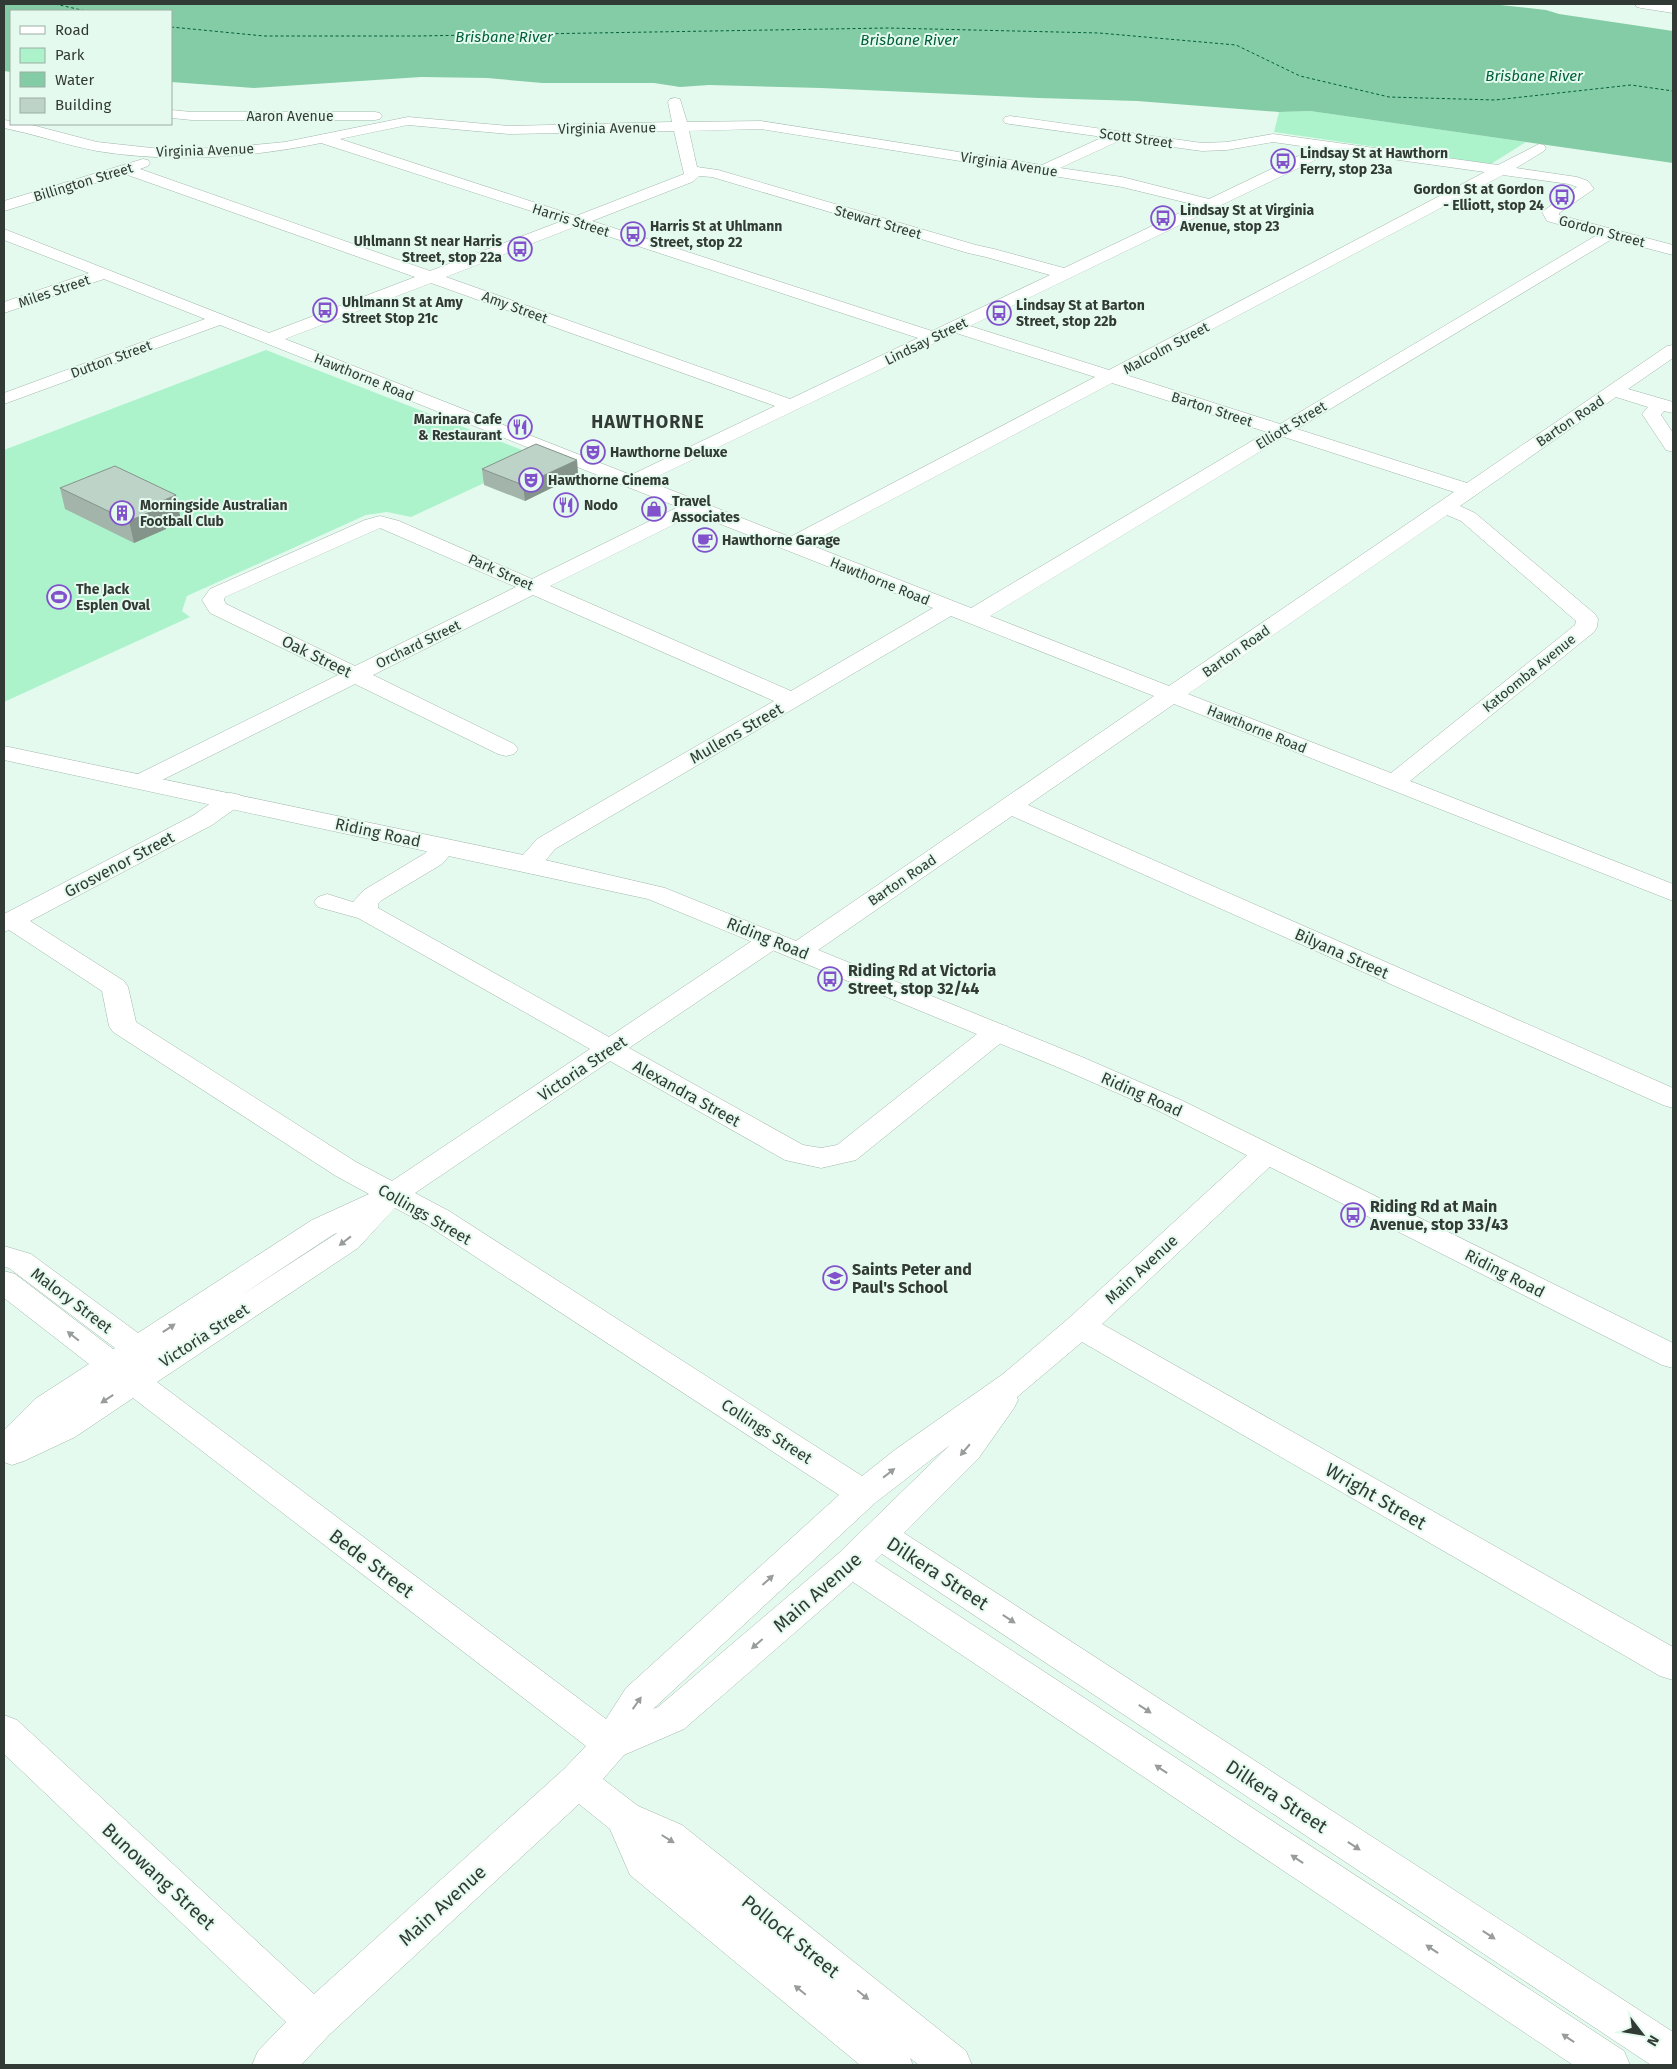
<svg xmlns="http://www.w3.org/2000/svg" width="1677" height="2069" font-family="'Fira Sans',sans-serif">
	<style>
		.green { fill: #acf3cc }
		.water { fill: #84cca5 }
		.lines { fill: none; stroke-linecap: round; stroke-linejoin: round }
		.ferry { stroke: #02603c; stroke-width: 1; stroke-dasharray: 3 2.5; stroke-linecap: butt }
		.minor-casing { stroke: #a2b7ab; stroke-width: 1 }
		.major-casing { stroke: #a2b7ab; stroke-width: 1 }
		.minor { fill: #fff; fill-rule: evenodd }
		.major { fill: #fff; fill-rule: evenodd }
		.wall { fill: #a3b5ab }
		.shaded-wall { fill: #85948b }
		.building { fill: #bed3c7; stroke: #85948b }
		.oneway { fill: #989c9a }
		.labels { text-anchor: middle; stroke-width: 4; stroke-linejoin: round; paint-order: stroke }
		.far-street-label { font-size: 14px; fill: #323a35; stroke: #e5faee }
		.far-poi-label { font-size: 14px; font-weight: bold; fill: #323a35; stroke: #e5faee; text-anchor: start }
		.far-water-label { font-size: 15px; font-style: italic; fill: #02603c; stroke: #e5faee }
		.street-label { font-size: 16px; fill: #323a35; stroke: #e5faee }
		.poi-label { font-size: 16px; font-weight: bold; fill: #323a35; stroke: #e5faee; text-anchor: start }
		.far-district-label { font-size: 18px; font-weight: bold; letter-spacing: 1px; fill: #323a35; stroke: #e5faee }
		.near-street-label { font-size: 19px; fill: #323a35; stroke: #e5faee }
	</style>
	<rect width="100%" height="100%" fill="#e5faee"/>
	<path class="green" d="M 1310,111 L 1526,142 L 1491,164 L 1274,132 L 1279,112 Z
		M 266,350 L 540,457 L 411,517 L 387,512 L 366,515 L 187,596 L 182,611 L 190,617 L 4,702 L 4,450 Z"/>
	<path class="water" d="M 4,4 L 1491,4 L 1546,10 L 1559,14 L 1673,31 L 1673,163 L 1310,111 L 1279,112 L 1137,101 L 1039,98 L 821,88 L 709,85 L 680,87 L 654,83 L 542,83 L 487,78 L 421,77 L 254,88 L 171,82 L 171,11 L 11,11 L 11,72 L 4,71 Z"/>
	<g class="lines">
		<path class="ferry" d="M 55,4 L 86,11
			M 171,27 L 264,36 L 417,36 L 888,28 L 1099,33 L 1236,45 L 1300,76 L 1389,97 L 1495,100 L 1631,85 L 1673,91"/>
		<g class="minor-casing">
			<path id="minor" d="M 1635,4 L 1673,5 L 1673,13 L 1641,8 L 1637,7 Z
				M 675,98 L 680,99 L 687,122 L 761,121 L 1042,165 L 1103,137 L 1010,124 L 1005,123 L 1003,120 L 1005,117 L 1010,116 L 1202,143 L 1227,142 L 1273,134 L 1498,165 L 1539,144 L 1544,145 L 1546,148 L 1544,151 L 1516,168 L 1577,177 L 1588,181 L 1594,189 L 1559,213 L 1559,215 L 1673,245 L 1673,255 L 1612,239 L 1297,429 L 1467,483 L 1667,346 L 1673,345 L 1673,358 L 1628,389 L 1673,402 L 1673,413 L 1664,411 L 1661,415 L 1673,433 L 1673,452 L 1666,450 L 1642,414 L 1648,407 L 1616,397 L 1460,506 L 1475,513 L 1595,614 L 1598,619 L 1597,627 L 1594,632 L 1410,781 L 1673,884 L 1673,901 L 1174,704 L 1028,805 L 1673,1088 L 1673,1108 L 1663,1105 L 1012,816 L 808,957 L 799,959 L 790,957 L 786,951 L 790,945 L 1154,696 L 951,616 L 555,849 C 544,862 537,874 519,869 L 515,864 L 537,839 L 774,701 L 533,595 L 373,675 L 514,744 L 518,749 L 514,754 L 506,756 L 498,754 L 355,684 L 150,786 L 142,788 L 134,786 L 130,781 L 134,776 L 338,675 L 210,613 L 202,600 L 210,589 L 365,520 L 380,516 L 399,521 L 532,579 L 678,507 L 220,325 L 4,404 L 4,393 L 205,319 L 104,279 L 4,313 L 4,302 L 89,273 L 4,240 L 4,229 L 269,333 L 415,277 L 125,174 L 4,211 L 4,201 L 143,159 L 148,160 L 150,163 L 148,166 L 140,169 L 430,271 L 562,221 L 321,143 C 248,158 171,163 97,151 C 65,145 35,134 4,128 L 4,120 L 11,121 L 11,124 L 28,124 L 97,142 L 161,149 L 222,148 L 285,142 L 408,117 L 509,126 L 672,122 L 668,102 L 670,99 ZM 408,125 L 509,134 L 674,131 L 684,174 L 576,216 L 340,139 ZM 761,129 L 1122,187 L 1196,205 L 1064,268 L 994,249 L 976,245 L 718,170 L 697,167 L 689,131 ZM 1121,140 L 1202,151 L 1227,150 L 1273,142 L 1315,148 L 1209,199 L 1122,177 L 1060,168 ZM 1334,151 L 1485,172 L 1109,370 L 970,326 ZM 1503,175 L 1569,184 L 1577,187 L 1542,212 L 1547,221 L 1597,235 L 1280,424 L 1126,375 ZM 699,176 L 712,177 L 968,253 L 986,257 L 1050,275 L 932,331 L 592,221 L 692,182 ZM 577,226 L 918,338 L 790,399 L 446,277 ZM 431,283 L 775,406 L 631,475 L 285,339 ZM 956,333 L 1095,377 L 790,537 L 648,481 ZM 1112,383 L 1267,432 L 971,608 L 808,544 ZM 1284,437 L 1454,492 L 1169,686 L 990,616 ZM 695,514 L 933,608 L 791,691 L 550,586 ZM 1447,515 L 1461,521 L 1576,621 L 1575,625 L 1391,773 L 1188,694 ZM 380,528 L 516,587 L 355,666 L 226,604 L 224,600 L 225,597 Z
				M 171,110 L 192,112 L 375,112 L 380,113 L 382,116 L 380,119 L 375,120 L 192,120 L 171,118 Z
				M 231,793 L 240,795 L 243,800 L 240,805 L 212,825 L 30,921 L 124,981 L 128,987 L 136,1022 L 356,1162 L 392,1181 L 590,1049 L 358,918 L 318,907 L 314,902 L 318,897 L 327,894 L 353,902 L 364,890 L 424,854 L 436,842 L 445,840 L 454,842 L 457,847 L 442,864 L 382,900 L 378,904 L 378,908 L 609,1037 L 762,934 L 771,932 L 780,934 L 784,940 L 780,946 L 629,1048 L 803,1145 L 821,1148 L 837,1145 L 987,1026 L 997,1024 L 1007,1026 L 1011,1032 L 1007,1038 L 856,1160 L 821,1168 L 785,1160 L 610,1061 L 415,1193 L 449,1211 L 862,1476 L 896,1449 L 1003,1374 L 1069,1318 L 1256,1147 L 1266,1144 L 1276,1147 L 1281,1154 L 1276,1161 L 1102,1324 L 1673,1647 L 1673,1680 L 1660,1676 L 1082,1342 L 1017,1397 L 1018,1400 L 1014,1408 L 978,1459 L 904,1533 L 1673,2032 L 1673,2065 L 1651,2065 L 882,1554 L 875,1561 L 1624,2051 L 1630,2065 L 1573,2065 L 853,1582 L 684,1729 L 624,1755 L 603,1779 L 638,1806 L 682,1825 L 966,2051 L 972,2065 L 919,2065 L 910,2058 L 913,2065 L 860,2065 L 630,1875 L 610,1829 L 579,1804 L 329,2035 L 301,2065 L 252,2065 L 258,2051 L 286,2022 L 4,1754 L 4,1715 L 17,1720 L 314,1994 L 564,1769 L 586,1746 L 133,1398 L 75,1437 L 24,1461 L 12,1465 L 4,1462 L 4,1430 L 35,1399 L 89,1364 L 4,1298 L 4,1271 L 15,1274 L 113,1349 L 115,1348 L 9,1268 L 4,1267 L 4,1246 L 31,1254 L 138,1333 L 312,1220 L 369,1194 L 336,1176 L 113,1032 L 109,1026 L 102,991 L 9,930 L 4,932 L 4,914 L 194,815 L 222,795 ZM 395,1208 L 427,1225 L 839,1495 L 626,1688 L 606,1719 L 157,1382 L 358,1248 ZM 337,1233 L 336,1234 L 240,1296 L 334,1234 ZM 950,1445 L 839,1553 L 658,1707 L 653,1709 L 875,1503 Z"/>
		</g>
		<g class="major-casing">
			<path id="major" d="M 4,746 L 528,856 L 665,888 L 1082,1057 L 1181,1100 L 1673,1343 L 1673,1368 L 1662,1365 L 1161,1112 L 1062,1069 L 648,899 L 4,760 Z"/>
		</g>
		<use href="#minor" class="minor"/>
		<use href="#major" class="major"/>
	</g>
	<path class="wall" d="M 577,460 L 578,475 L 525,501 L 484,485 L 482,469 Z
		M 60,488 L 176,495 L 180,516 L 165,523 L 166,529 L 134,543 L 65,509 Z"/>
	<path class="shaded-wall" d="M 577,460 L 578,475 L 525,501 L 523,485 Z
		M 176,495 L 180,516 L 165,523 L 166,529 L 134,543 L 129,521 L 155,504 Z"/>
	<path class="building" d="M 536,444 L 577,460 L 523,485 L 482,469 Z
		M 115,466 L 176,495 L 155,504 L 162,507 L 129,521 L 60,488 Z"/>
	<defs><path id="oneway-solid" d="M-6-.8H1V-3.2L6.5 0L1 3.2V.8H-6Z" transform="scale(1.25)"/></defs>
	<g class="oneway">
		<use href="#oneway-solid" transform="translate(345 1241) rotate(142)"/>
		<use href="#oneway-solid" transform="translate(169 1328) rotate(-33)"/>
		<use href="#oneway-solid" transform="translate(73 1336) rotate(-142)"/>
		<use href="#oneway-solid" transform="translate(107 1399) rotate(147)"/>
		<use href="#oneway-solid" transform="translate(965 1450) rotate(130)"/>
		<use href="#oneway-solid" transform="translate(889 1473) rotate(-38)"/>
		<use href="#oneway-solid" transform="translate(768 1580) rotate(-42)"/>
		<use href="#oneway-solid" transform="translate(1009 1619) rotate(33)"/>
		<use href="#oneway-solid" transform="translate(757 1644) rotate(139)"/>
		<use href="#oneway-solid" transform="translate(637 1703) rotate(-55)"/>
		<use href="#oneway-solid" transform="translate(1145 1709) rotate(33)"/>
		<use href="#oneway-solid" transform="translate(1161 1769) rotate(-146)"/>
		<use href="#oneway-solid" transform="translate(668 1839) rotate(32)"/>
		<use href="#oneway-solid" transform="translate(1354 1846) rotate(33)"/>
		<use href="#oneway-solid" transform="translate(1297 1859) rotate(-146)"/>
		<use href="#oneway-solid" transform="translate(1489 1935) rotate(33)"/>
		<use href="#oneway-solid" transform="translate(1432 1949) rotate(-146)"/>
		<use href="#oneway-solid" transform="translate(800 1990) rotate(-141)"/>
		<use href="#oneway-solid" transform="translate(863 1995) rotate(39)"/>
		<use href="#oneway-solid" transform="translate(1568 2038) rotate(-146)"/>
	</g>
	<defs>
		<g id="bus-ring" transform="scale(1.25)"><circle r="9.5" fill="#e5faee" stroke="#8152cb" stroke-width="1.5"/><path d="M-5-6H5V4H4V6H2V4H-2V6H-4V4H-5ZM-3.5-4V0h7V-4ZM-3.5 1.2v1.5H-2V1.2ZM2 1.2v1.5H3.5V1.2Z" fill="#8152cb"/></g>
		<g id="restaurant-ring" transform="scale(1.25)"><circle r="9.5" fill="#e5faee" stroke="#8152cb" stroke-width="1.5"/><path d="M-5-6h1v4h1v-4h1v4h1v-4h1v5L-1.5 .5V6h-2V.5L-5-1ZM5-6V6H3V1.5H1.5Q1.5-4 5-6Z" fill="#8152cb"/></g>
		<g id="theatre-ring" transform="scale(1.25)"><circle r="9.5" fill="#e5faee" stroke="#8152cb" stroke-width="1.5"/><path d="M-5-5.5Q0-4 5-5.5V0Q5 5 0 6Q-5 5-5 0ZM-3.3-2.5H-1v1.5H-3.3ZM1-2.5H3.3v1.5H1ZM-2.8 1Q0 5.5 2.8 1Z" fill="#8152cb"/></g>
		<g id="shop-ring" transform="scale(1.25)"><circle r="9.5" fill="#e5faee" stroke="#8152cb" stroke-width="1.5"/><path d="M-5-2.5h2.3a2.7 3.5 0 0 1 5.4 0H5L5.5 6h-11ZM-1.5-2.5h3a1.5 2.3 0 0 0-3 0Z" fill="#8152cb"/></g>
		<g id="building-ring" transform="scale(1.25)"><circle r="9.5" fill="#e5faee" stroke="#8152cb" stroke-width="1.5"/><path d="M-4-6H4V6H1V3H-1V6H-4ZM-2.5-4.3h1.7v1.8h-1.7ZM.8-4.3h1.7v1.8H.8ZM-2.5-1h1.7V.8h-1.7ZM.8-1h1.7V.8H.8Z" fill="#8152cb"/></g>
		<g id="cafe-ring" transform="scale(1.25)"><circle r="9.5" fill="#e5faee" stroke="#8152cb" stroke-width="1.5"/><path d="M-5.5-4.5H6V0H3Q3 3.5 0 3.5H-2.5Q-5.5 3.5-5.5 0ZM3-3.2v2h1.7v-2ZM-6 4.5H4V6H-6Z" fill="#8152cb"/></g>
		<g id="stadium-ring" transform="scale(1.25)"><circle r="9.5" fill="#e5faee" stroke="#8152cb" stroke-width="1.5"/><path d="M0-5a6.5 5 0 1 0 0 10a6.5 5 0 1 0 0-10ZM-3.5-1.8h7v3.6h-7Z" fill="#8152cb"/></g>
		<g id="school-ring" transform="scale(1.25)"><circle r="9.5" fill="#e5faee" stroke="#8152cb" stroke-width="1.5"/><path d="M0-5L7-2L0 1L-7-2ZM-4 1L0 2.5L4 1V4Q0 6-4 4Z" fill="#8152cb"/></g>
	</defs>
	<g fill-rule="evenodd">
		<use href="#bus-ring" x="1283" y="161"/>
		<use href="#bus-ring" x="1562" y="197"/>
		<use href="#bus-ring" x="1163" y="218"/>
		<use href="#bus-ring" x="633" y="234"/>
		<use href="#bus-ring" x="520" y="249"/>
		<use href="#bus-ring" x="325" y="310"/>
		<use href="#bus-ring" x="999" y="313"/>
		<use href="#restaurant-ring" x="520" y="427"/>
		<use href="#theatre-ring" x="593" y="452"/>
		<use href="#theatre-ring" x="531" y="480"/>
		<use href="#restaurant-ring" x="566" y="505"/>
		<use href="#shop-ring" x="654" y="509"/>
		<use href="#building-ring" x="122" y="513"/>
		<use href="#cafe-ring" x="705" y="540"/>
		<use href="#stadium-ring" x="59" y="597"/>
		<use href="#bus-ring" x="830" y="979"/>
		<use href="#bus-ring" x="1353" y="1215"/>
		<use href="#school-ring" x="835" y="1278"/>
	</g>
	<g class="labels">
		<g class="far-street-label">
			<text x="290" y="121">Aaron Avenue</text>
			<text transform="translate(607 128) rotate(-1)" y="5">Virginia Avenue</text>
			<text transform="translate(1136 138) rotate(8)" y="5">Scott Street</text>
			<text transform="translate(205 150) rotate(-2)" y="5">Virginia Avenue</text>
			<text transform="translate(1009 164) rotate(9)" y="5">Virginia Avenue</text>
			<text transform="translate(83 182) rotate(-17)" y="5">Billington Street</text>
			<text transform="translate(571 220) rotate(18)" y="5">Harris Street</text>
			<text transform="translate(878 222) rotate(16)" y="5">Stewart Street</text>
			<text transform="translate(1602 231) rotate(15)" y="5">Gordon Street</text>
			<text transform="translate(54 291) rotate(-19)" y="5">Miles Street</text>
			<text transform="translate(515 307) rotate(20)" y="5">Amy Street</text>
			<text transform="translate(926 341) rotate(-26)" y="5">Lindsay Street</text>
			<text transform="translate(1166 348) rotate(-28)" y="5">Malcolm Street</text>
			<text transform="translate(111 359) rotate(-20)" y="5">Dutton Street</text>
			<text transform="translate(364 377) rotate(22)" y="5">Hawthorne Road</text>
			<text transform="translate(1212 409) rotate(18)" y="5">Barton Street</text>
			<text transform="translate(1570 421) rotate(-34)" y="5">Barton Road</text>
			<text transform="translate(1291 425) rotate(-31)" y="5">Elliott Street</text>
			<text transform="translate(501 572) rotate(24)" y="5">Park Street</text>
			<text transform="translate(880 581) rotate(22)" y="5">Hawthorne Road</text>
			<text transform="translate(418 644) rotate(-26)" y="5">Orchard Street</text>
			<text transform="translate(1236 651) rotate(-35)" y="5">Barton Road</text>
			<text transform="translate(1529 673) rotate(-39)" y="5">Katoomba Avenue</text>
			<text transform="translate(1257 729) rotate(22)" y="5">Hawthorne Road</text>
			<text transform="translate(902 880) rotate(-34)" y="5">Barton Road</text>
		</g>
		<g class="far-poi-label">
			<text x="1300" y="158">Lindsay St at Hawthorn<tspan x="1300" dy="16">Ferry, stop 23a</tspan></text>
			<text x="1544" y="194" text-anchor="end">Gordon St at Gordon<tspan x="1544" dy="16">- Elliott, stop 24</tspan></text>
			<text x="1180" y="215">Lindsay St at Virginia<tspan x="1180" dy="16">Avenue, stop 23</tspan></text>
			<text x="650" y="231">Harris St at Uhlmann<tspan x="650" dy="16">Street, stop 22</tspan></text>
			<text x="502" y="246" text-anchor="end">Uhlmann St near Harris<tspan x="502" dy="16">Street, stop 22a</tspan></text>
			<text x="342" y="307">Uhlmann St at Amy<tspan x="342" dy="16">Street Stop 21c</tspan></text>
			<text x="1016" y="310">Lindsay St at Barton<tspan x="1016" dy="16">Street, stop 22b</tspan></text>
			<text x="502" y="424" text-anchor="end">Marinara Cafe<tspan x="502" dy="16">&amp; Restaurant</tspan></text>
			<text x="610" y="457">Hawthorne Deluxe</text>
			<text x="548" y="485">Hawthorne Cinema</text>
			<text x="672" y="506">Travel<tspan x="672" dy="16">Associates</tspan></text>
			<text x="140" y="510">Morningside Australian<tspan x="140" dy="16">Football Club</tspan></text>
			<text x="584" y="510">Nodo</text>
			<text x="722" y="545">Hawthorne Garage</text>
			<text x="76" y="594">The Jack<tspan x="76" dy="16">Esplen Oval</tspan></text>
		</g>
		<g class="far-water-label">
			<text x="504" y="42">Brisbane River</text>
			<text x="909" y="45">Brisbane River</text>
			<text x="1534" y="81">Brisbane River</text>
		</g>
		<g class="street-label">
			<text transform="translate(317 656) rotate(26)" y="6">Oak Street</text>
			<text transform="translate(736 733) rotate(-30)" y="6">Mullens Street</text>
			<text transform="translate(378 832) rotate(12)" y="6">Riding Road</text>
			<text transform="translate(119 864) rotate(-28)" y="6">Grosvenor Street</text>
			<text transform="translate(768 938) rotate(22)" y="6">Riding Road</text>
			<text transform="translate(1342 953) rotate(24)" y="6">Bilyana Street</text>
			<text transform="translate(582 1068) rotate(-34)" y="6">Victoria Street</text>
			<text transform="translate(687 1093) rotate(29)" y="6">Alexandra Street</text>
			<text transform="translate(1142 1094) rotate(24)" y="6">Riding Road</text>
			<text transform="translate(425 1214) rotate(30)" y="6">Collings Street</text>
			<text transform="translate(1141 1269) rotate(-43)" y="6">Main Avenue</text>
			<text transform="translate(1505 1273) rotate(27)" y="6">Riding Road</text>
			<text transform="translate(72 1300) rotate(37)" y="6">Malory Street</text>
			<text transform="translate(204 1335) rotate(-33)" y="6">Victoria Street</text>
			<text transform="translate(767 1431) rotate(33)" y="6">Collings Street</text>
		</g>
		<g class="poi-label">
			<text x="848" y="976">Riding Rd at Victoria<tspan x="848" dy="18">Street, stop 32/44</tspan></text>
			<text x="1370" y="1212">Riding Rd at Main<tspan x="1370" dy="18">Avenue, stop 33/43</tspan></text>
			<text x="852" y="1275">Saints Peter and<tspan x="852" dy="18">Paul's School</tspan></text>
		</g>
		<g class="far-district-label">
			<text x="648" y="428">HAWTHORNE</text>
		</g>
		<g class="near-street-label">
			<text transform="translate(1376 1496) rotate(30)" y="7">Wright Street</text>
			<text transform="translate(372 1563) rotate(37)" y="7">Bede Street</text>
			<text transform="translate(938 1573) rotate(33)" y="7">Dilkera Street</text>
			<text transform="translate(817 1592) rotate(-41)" y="7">Main Avenue</text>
			<text transform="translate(1277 1796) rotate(33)" y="7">Dilkera Street</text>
			<text transform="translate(159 1876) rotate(43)" y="7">Bunowang Street</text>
			<text transform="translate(442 1905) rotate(-42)" y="7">Main Avenue</text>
			<text transform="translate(791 1936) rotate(39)" y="7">Pollock Street</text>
		</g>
	</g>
	<rect width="1677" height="2069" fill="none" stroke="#323a35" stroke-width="10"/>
	<rect x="10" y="10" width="162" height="115" fill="#e5faee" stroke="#9dada4"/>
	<rect x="20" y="26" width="25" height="8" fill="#ffffff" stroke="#9dada4"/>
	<text x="55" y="35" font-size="15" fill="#323a35">Road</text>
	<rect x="20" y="48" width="25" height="15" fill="#acf3cc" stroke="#9dada4"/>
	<text x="55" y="60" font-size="15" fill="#323a35">Park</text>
	<rect x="20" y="72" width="25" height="15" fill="#84cca5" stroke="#9dada4"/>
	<text x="55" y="85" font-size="15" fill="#323a35">Water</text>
	<rect x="20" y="98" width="25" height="15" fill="#bed3c7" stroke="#9dada4"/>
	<text x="55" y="110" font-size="15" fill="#323a35">Building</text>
	<g transform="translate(1642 2034) rotate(121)" stroke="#e5faee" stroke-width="4" paint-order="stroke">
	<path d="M0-4L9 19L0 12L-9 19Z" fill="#323a35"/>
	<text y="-8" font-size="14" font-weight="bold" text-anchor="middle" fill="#323a35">N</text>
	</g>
</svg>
